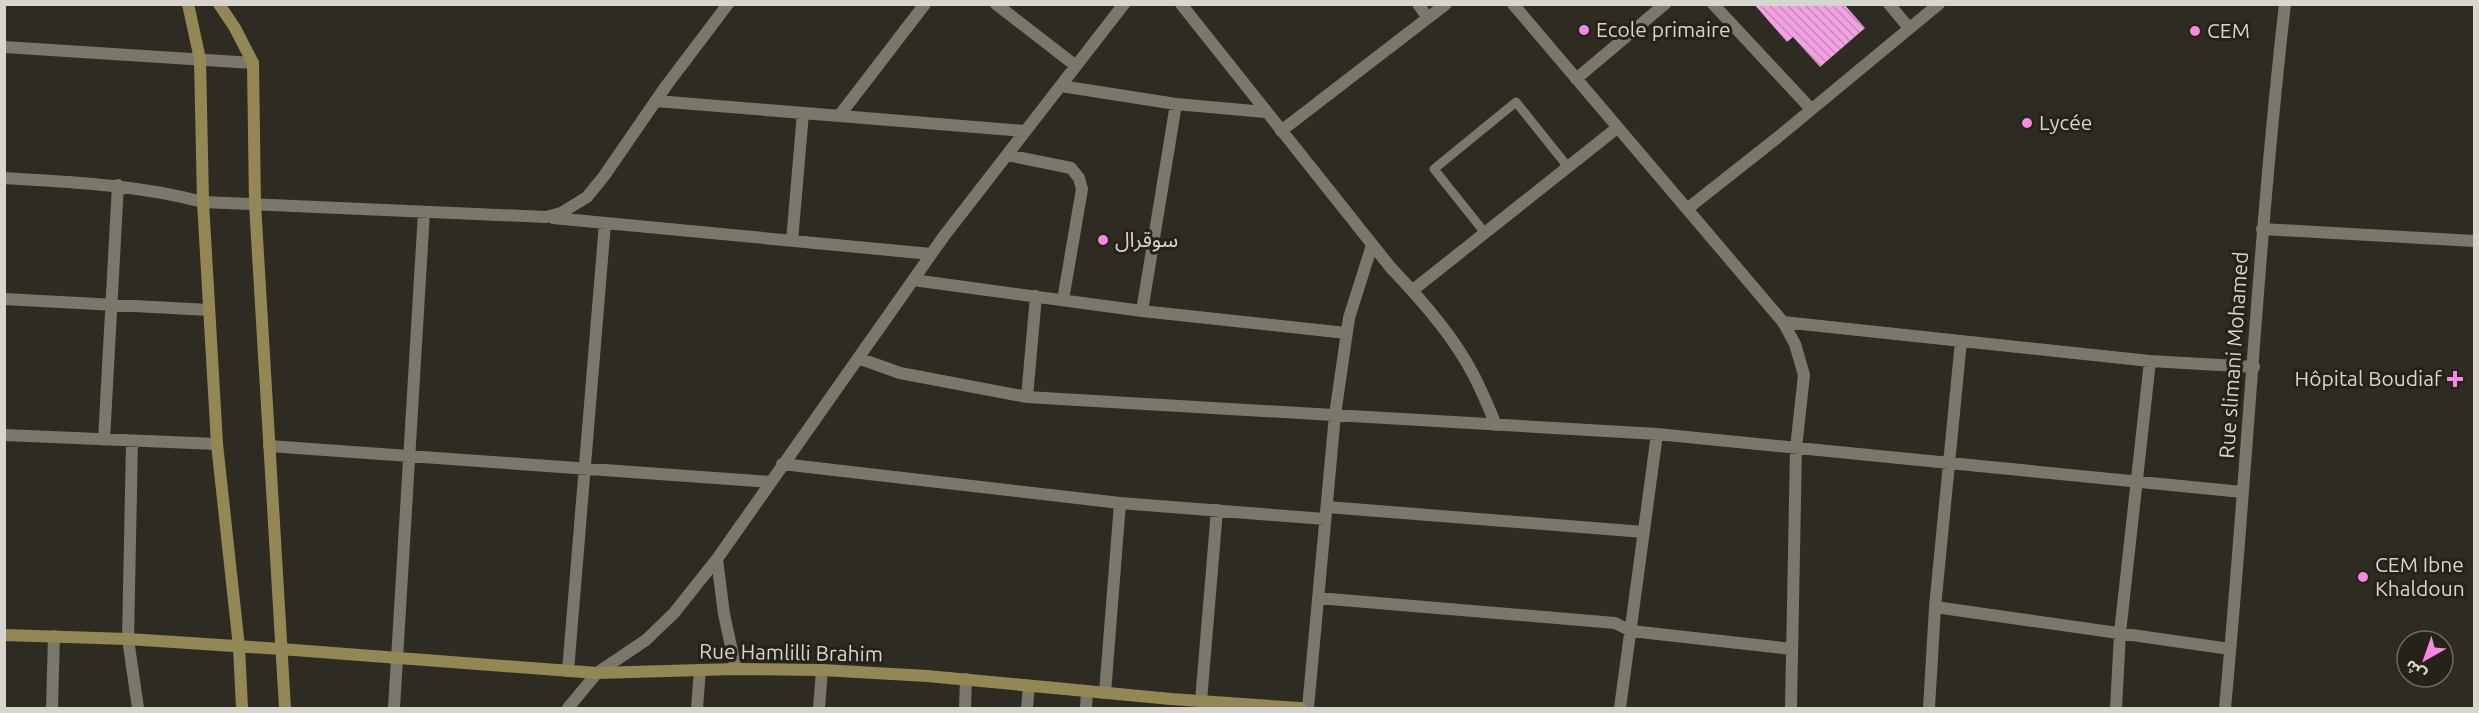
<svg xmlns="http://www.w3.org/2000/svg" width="2479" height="713" font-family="Ubuntu,'Noto Sans Arabic',sans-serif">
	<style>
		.building { fill: url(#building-back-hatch) }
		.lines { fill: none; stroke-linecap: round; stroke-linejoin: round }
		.lane { stroke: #7a776b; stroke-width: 9 }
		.street { stroke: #7a776b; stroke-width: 12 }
		.secondary { stroke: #938855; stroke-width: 12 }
		.poi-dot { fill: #fb87e5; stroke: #252218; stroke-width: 2 }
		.labels { text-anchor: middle; stroke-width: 6; stroke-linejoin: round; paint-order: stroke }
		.poi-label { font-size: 21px; fill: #d6d5ce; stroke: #252218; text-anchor: start }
		.street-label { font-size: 21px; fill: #d6d5ce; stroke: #252218 }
	</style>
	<defs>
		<pattern id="building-back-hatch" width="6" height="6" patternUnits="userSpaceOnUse" patternTransform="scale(1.5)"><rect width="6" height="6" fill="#f2a1e1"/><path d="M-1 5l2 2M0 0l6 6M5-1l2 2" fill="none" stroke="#c689b8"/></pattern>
	</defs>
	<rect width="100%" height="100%" fill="#2e2c22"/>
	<path class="building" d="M 1754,4 L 1844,4 L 1865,28 L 1820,67 L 1793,37 L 1787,42 Z"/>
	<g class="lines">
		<path class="lane" d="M 1485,233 L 1434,169 L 1516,102 L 1568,167"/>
		<path class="street" d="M 996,4 L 1076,66
			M 1181,4 L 1391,268 C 1419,297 1455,339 1473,374 C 1482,391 1489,408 1496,425
			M 1418,4 L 1428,18
			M 1513,4 L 1783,322 L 1795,344 L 1804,375 L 1796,448 L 1791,708
			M 1713,4 L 1811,109
			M 1889,4 L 1909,28
			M 4,47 L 253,63
			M 1576,79 L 1665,4
			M 1061,86 L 1176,104 L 1265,112
			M 656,101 L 1025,131
			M 839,116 L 925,4
			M 1281,131 L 1446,4
			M 1007,155 L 1071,168 L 1079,178 L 1082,189 L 1063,300
			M 4,178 C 72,182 138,185 203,202 L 546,217 L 561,213 L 587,197 L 604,176 L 666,86 L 728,4
			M 1687,209 L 1777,138 L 1939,4
			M 553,218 L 931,254
			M 2262,229 L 2474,241
			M 792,241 L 803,113
			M 913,280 L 1142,311 L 1176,104
			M 1413,290 L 1617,128
			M 4,299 L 209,310
			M 1142,311 L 1346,333
			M 1783,322 L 2150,361 L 2254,367
			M 858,358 L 900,373 L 1027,397 L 1036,296
			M 1027,397 L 1657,434 L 2242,492
			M 4,435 L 217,444
			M 104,440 L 118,185
			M 132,442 L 128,639 L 138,708
			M 269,446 L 771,482
			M 782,464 L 1120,503 L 1325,519
			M 1327,507 L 1644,532
			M 717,559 L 724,614 L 736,669
			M 1318,598 L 1615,623 L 1631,631 L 1792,649
			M 1935,607 L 2230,649
			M 568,671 L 605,223
			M 1105,693 L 1120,503
			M 1201,701 L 1217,510
			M 52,708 L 54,636
			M 394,708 L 424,212
			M 568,708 L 597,673 L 646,640 L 674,613 L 717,559 L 944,236 L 1124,4
			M 697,708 L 700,670
			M 819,708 L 822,670
			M 965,708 L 966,679
			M 1027,708 L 1029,686
			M 1086,708 L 1087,691
			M 1308,708 L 1335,415 L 1349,318 L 1372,245
			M 1620,708 L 1657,434
			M 1929,708 L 1935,607 L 1961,341
			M 2116,708 L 2120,633 L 2150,361
			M 2225,708 C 2247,474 2258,239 2285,4"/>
		<path class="secondary" d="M 188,4 L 200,59 L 203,202 L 217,444 L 239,647 L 242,708
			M 219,4 L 235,28 L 253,63 L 255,204 L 285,708
			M 4,635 L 128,639 L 281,649 L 597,673 L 736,669 L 822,670 L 927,676 L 1171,699 L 1300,708"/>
	</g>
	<g class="poi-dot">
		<circle cx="1584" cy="30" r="6"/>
		<circle cx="2195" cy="31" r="6"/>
		<circle cx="2027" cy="123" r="6"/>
		<circle cx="1103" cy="240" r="6"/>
		<path d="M2452 370h6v6h6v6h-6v6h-6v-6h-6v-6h6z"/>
		<circle cx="2363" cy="577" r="6"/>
	</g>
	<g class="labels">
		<g class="poi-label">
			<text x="1596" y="37">Ecole primaire</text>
			<text x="2207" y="38">CEM</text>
			<text x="2039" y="130">Lycée</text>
			<text x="1115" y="247">سوقرال</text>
			<text x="2442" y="386" text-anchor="end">Hôpital Boudiaf</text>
			<text x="2375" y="572">CEM Ibne<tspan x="2375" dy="24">Khaldoun</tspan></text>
		</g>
		<g class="street-label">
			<text transform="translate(2234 355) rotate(-86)" y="7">Rue slimani Mohamed</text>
			<text transform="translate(791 653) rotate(1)" y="7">Rue Hamlilli Brahim</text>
		</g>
	</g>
	<rect width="2479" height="713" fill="none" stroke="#d6d5ce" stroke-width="12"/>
	<g transform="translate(2425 659) rotate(220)"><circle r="28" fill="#252218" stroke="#6c6a61" stroke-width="1.5"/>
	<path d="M0-4.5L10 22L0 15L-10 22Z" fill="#fb87e5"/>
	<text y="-9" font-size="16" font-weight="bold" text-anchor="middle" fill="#d6d5ce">ش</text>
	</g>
</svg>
